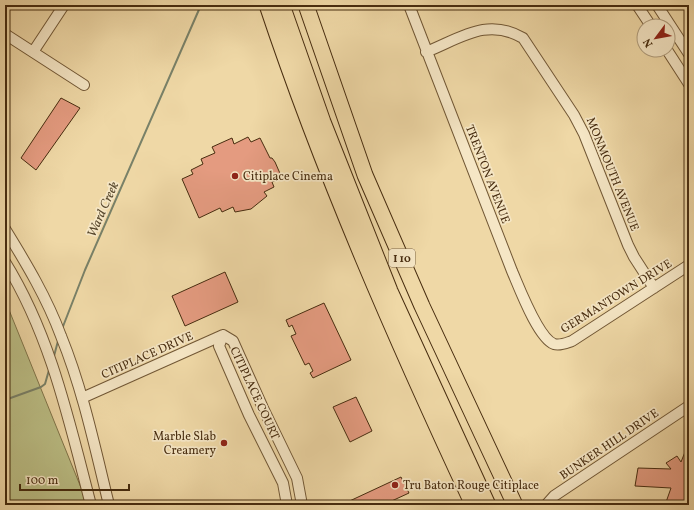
<svg xmlns="http://www.w3.org/2000/svg" width="694" height="510" font-family="Vollkorn,serif">
	<style>
		.green { fill: #bbbe85; stroke: #81754a }
		.lines { fill: none; stroke-linecap: round; stroke-linejoin: round }
		.stream { stroke: #798168; stroke-width: 2 }
		.building { fill: #e49b80; stroke: #472c0f }
		.minor-casing { stroke: #715735; stroke-width: 12 }
		.highway-casing { stroke: #472c0f; stroke-width: 17 }
		.minor { stroke: #f5e6c5; stroke-width: 10 }
		.highway { stroke: #efd8a6; stroke-width: 15 }
		.poi-dot { fill: #8f2418; stroke: #f5e6c5; stroke-width: 1.5 }
		.labels { text-anchor: middle; stroke-width: 3.5; stroke-linejoin: round; paint-order: stroke }
		.shield { fill: #f5e6c5; stroke: #7b6446; stroke-width: 1 }
		.shield-label { font-size: 11px; font-weight: bold; fill: #472c0f }
		.street-label { font-size: 12px; fill: #472c0f; stroke: #f5e6c5 }
		.poi-label { font-size: 12px; fill: #472c0f; stroke: #f5e6c5; text-anchor: start }
		.water-label { font-size: 13px; font-style: italic; fill: #58482d; stroke: #f5e6c5 }
	</style>
	<rect width="100%" height="100%" fill="#efd8a6"/>
	<filter id="stains"><feTurbulence type="fractalNoise" baseFrequency=".005" numOctaves="4"/><feColorMatrix values="0 0 0 0 .2 0 0 0 0 .09 0 0 0 0 .02 0 0 0 .5 -.17"/></filter>
	<radialGradient id="worn" r=".72"><stop offset=".6" stop-color="#630" stop-opacity="0"/><stop offset="1" stop-color="#630" stop-opacity=".3"/></radialGradient>
	<path class="green" d="M 5,300 L 88,505 L 5,505 Z"/>
	<g class="lines">
		<path class="stream" d="M 62,329 L 85,270 L 201,5
			M 54,356 L 58,341
			M 5,400 L 41,387 L 45,384 L 49,370"/>
	</g>
	<path class="building" d="M 61,98 L 80,108 L 36,170 L 21,158 Z
		M 248,137 L 251,142 L 260,138 L 270,158 L 272,158 L 275,162 L 282,178 L 272,182 L 274,187 L 264,192 L 267,196 L 251,209 L 235,212 L 233,207 L 222,212 L 220,208 L 199,218 L 182,179 L 193,174 L 191,170 L 203,164 L 201,159 L 215,153 L 212,147 L 232,138 L 234,144 Z
		M 225,272 L 238,302 L 185,326 L 172,296 Z
		M 324,303 L 351,360 L 313,378 L 310,373 L 313,371 L 309,363 L 305,365 L 291,336 L 296,334 L 292,325 L 289,327 L 286,320 Z
		M 356,397 L 372,431 L 350,442 L 333,407 Z
		M 689,442 L 689,505 L 665,505 L 671,488 L 635,486 L 638,468 L 671,469 L 666,463 L 677,456 L 681,462 Z
		M 401,477 L 409,493 L 383,505 L 341,505 Z"/>
	<g class="lines">
		<g class="minor-casing">
			<path id="minor" d="M 409,5 L 512,271 C 519,287 538,338 554,344 C 560,346 566,343 572,341 L 689,265
				M 637,5 L 651,26
				M 657,5 L 689,54
				M 5,34 L 84,85
				M 667,50 L 689,84
				M 33,52 L 64,5
				M 426,52 C 461,38 487,17 523,38 L 574,115 L 584,134 L 628,245 L 634,257 L 654,288
				M 5,229 C 26,263 47,298 61,336 C 83,390 95,448 109,505
				M 5,262 C 51,336 69,421 91,505
				M 223,335 L 233,341 L 263,408 L 297,478 L 302,505
				M 223,335 L 219,346 L 249,415 L 283,483 L 287,505
				M 82,398 L 223,335
				M 546,505 L 554,496 L 689,406"/>
		</g>
		<g class="highway-casing">
			<path id="highway" d="M 267,5 C 324,176 397,342 473,505
				M 282,5 L 323,122 L 390,291 L 488,505
				M 306,5 L 365,175 L 422,306 L 515,505"/>
		</g>
		<use href="#minor" class="minor"/>
		<use href="#highway" class="highway"/>
	</g>
	<g class="poi-dot">
		<circle cx="235" cy="176" r="4"/>
		<circle cx="224" cy="443" r="4"/>
		<circle cx="395" cy="485" r="4"/>
	</g>
	<g class="labels">
		<rect class="shield" x="389" y="249" width="26" height="18" rx="3"/>
		<g class="shield-label">
			<text x="402" y="262">I 10</text>
		</g>
		<g class="street-label">
			<text transform="translate(488 174) rotate(69)" y="4">TRENTON AVENUE</text>
			<text transform="translate(613 174) rotate(68)" y="4">MONMOUTH AVENUE</text>
			<text transform="translate(616 296) rotate(-32)" y="4">GERMANTOWN DRIVE</text>
			<text transform="translate(147 355) rotate(-24)" y="4">CITIPLACE DRIVE</text>
			<text transform="translate(255 393) rotate(65)" y="4">CITIPLACE COURT</text>
			<text transform="translate(609 444) rotate(-34)" y="4">BUNKER HILL DRIVE</text>
		</g>
		<g class="poi-label">
			<text x="243" y="180">Citiplace Cinema</text>
			<text x="216" y="440" text-anchor="end">Marble Slab<tspan x="216" dy="14">Creamery</tspan></text>
			<text x="403" y="489">Tru Baton Rouge Citiplace</text>
		</g>
		<g class="water-label">
			<text transform="translate(102 209) rotate(-66)" y="5">Ward Creek</text>
		</g>
	</g>
	<rect width="694" height="510" fill="none" stroke="#efd8a6" stroke-width="20"/>
	<rect x="6" y="6" width="682" height="498" fill="none" stroke="#472c0f" stroke-width="2"/>
	<rect x="10" y="10" width="674" height="490" fill="none" stroke="#472c0f"/>
	<g transform="translate(656 38) rotate(238)"><circle r="19" fill="#f5e6c5" stroke="#af9c7c"/>
	<path d="M0-3L7 15L0 10L-7 15Z" fill="#8f2418"/>
	<text y="-6" font-size="11" font-weight="bold" text-anchor="middle" fill="#472c0f">N</text>
	</g>
	<path d="M20 484v6h109v-6" fill="none" stroke="#472c0f" stroke-width="2"/>
	<text x="26" y="484" font-size="12" fill="#472c0f" stroke="#f5e6c5" stroke-width="3" paint-order="stroke">100 m</text>
	<rect width="100%" height="100%" filter="url(#stains)"/>
	<rect width="100%" height="100%" fill="url(#worn)"/>
</svg>
